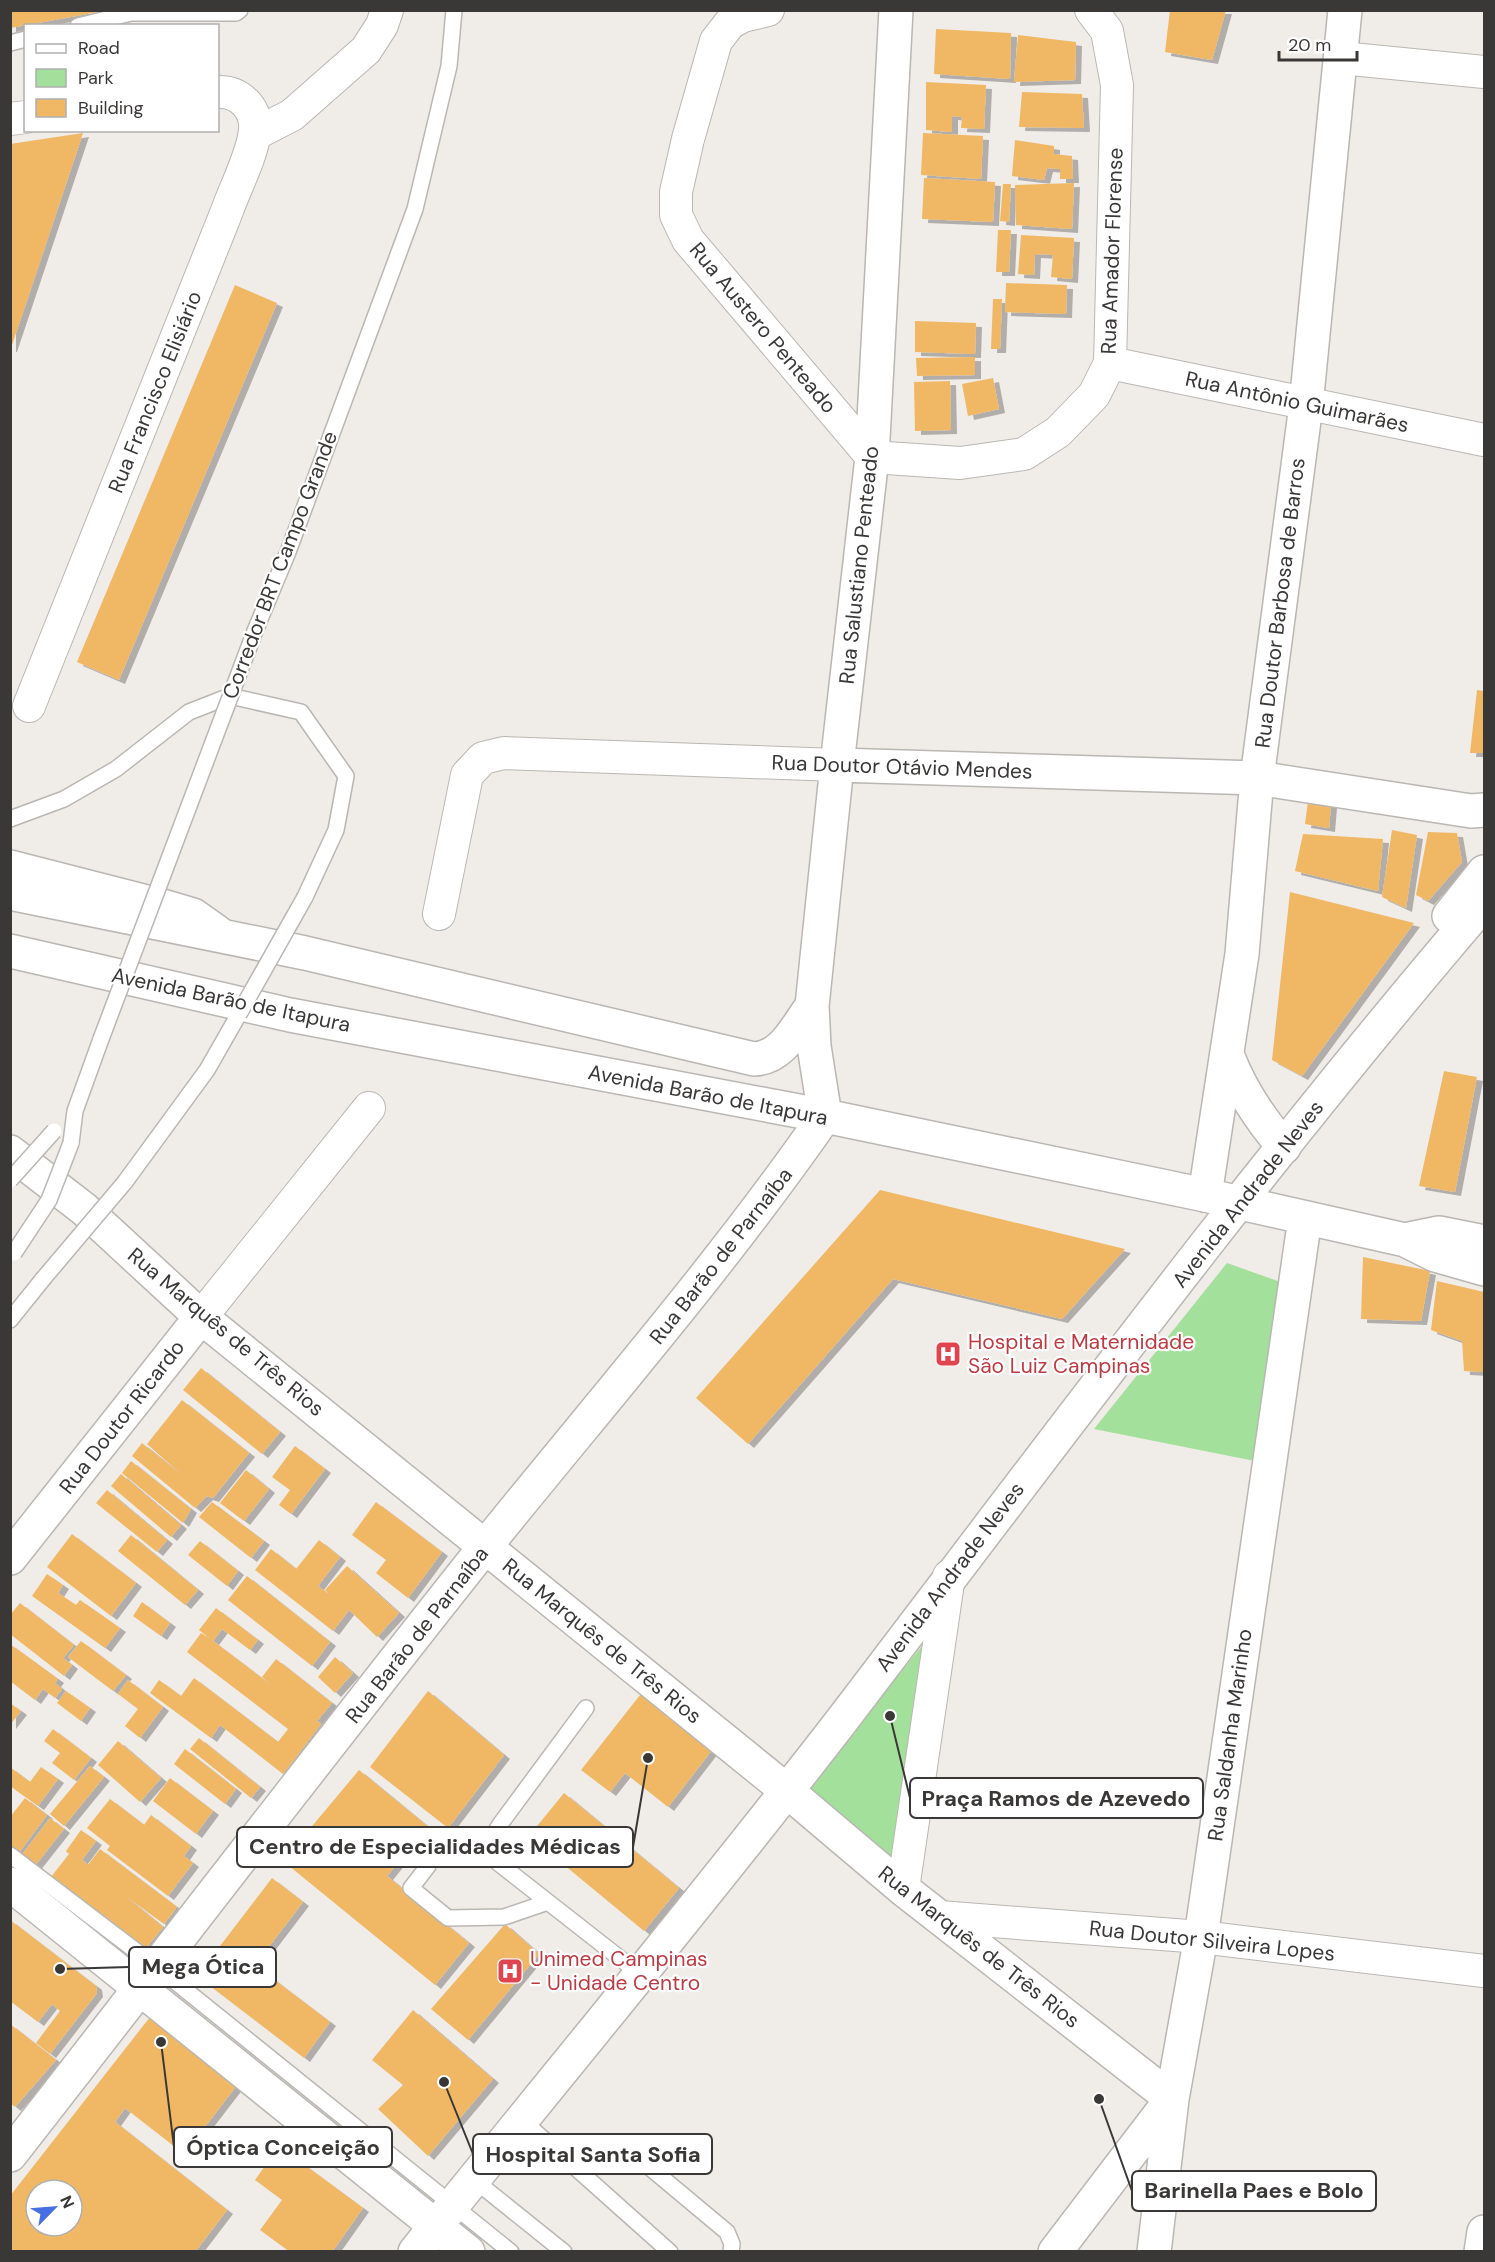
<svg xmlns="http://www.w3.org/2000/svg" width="1495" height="2262" font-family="'DM Sans',sans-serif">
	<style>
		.green { fill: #a3e09c }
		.building { fill: #f0b865; fill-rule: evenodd; filter: url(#shadow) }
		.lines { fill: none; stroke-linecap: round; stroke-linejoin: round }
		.lane-casing { stroke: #bab7b3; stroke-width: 18 }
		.street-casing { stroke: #bab7b3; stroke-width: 34 }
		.secondary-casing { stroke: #bab7b3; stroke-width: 36 }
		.primary-casing { stroke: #bab7b3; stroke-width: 36 }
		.lane { stroke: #fff; stroke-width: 15 }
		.street { stroke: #fff; stroke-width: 32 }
		.secondary { stroke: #fff; stroke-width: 33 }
		.primary { stroke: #fff; stroke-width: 33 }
		.lane-bridge-casing { stroke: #bab7b3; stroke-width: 18; stroke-linecap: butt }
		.lane-bridge { stroke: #fff; stroke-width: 15 }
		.labels { text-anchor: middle; stroke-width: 4.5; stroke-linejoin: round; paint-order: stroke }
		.street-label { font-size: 21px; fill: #3a3837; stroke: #fff }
		.health-label { font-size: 21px; fill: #be3a42; stroke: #fff; text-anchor: start }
		.leader { fill: none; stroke: #3a3837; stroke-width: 2 }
		.callout-dot { fill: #3a3837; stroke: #fff; stroke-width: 2 }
		.callout { fill: #fff; stroke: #3a3837; stroke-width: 2 }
		.callout-label { font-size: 22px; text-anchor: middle; font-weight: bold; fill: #3a3837 }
	</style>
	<defs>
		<filter id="shadow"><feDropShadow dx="6" dy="4" stdDeviation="0" flood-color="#0004"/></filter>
	</defs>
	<rect width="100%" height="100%" fill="#f0ece8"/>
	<path class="green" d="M 1227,1263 L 1283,1283 L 1260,1462 L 1094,1429 Z
		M 926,1641 L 895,1870 L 805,1791 Z"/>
	<path class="building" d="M 10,10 L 97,10 L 98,12 L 10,28 Z
		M 1170,10 L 1226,10 L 1212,60 L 1165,52 Z
		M 936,29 L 1011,33 L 1010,79 L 934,74 Z
		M 1018,35 L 1076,42 L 1075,80 L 1014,82 Z
		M 926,82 L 986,85 L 984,129 L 961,128 L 962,117 L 952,116 L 952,132 L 926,130 Z
		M 1022,92 L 1082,94 L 1084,128 L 1019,127 Z
		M 83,133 L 11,348 L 10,348 L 10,144 Z
		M 923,133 L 983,136 L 981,179 L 921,175 Z
		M 1015,140 L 1054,146 L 1054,154 L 1072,156 L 1073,179 L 1060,179 L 1060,169 L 1047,168 L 1044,180 L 1012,176 Z
		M 924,178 L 995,182 L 993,222 L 922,219 Z
		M 1074,183 L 1072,229 L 1016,225 L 1015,185 Z
		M 1003,184 L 1011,184 L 1009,222 L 1000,221 Z
		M 998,230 L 1011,230 L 1009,272 L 996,272 Z
		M 1021,235 L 1074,238 L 1072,279 L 1051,277 L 1053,255 L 1035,254 L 1034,275 L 1018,274 Z
		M 1006,283 L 1067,285 L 1066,314 L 1005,312 Z
		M 235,285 L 277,303 L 119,680 L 77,662 Z
		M 993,299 L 1002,299 L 1000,349 L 991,349 Z
		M 915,321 L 976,323 L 975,354 L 915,352 Z
		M 975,357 L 975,375 L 917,376 L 916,358 Z
		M 993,378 L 999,409 L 968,416 L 962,384 Z
		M 950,381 L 951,430 L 915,431 L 914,382 Z
		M 1477,690 L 1484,691 L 1484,753 L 1470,753 Z
		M 1308,801 L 1331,804 L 1329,828 L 1305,824 Z
		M 1392,830 L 1417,835 L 1406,908 L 1382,897 Z
		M 1428,832 L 1457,833 L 1462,862 L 1428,901 L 1416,895 Z
		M 1303,834 L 1383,839 L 1378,891 L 1295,871 Z
		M 1290,892 L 1414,923 L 1302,1076 L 1272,1060 Z
		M 1444,1071 L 1477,1077 L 1455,1192 L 1419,1186 Z
		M 880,1190 L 1125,1249 L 1062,1319 L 893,1279 L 748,1444 L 696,1398 Z
		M 1363,1257 L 1430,1271 L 1421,1321 L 1361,1319 Z
		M 1437,1281 L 1484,1292 L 1484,1372 L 1464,1371 L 1462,1341 L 1431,1330 Z
		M 201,1368 L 280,1432 L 262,1454 L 183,1390 Z
		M 182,1400 L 249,1453 L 213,1498 L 207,1496 L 195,1508 L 132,1456 L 142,1443 L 183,1476 L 147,1444 Z
		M 295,1446 L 325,1469 L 291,1514 L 279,1505 L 290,1490 L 272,1477 Z
		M 131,1461 L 191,1509 L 183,1523 L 122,1473 Z
		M 246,1470 L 269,1489 L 244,1521 L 220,1503 Z
		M 121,1474 L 181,1525 L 171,1537 L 111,1486 Z
		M 107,1490 L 167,1540 L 157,1552 L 96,1503 Z
		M 212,1502 L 264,1541 L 251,1558 L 199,1517 Z
		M 376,1502 L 442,1552 L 408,1598 L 376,1573 L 386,1560 L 352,1535 Z
		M 72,1534 L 136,1583 L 111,1616 L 47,1567 Z
		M 131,1535 L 198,1590 L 185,1605 L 118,1551 Z
		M 319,1540 L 340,1557 L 318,1586 L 330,1595 L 325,1590 L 347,1566 L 399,1613 L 377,1637 L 349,1610 L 333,1631 L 255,1570 L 271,1549 L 296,1569 Z
		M 200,1541 L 238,1571 L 227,1586 L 188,1555 Z
		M 47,1574 L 63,1585 L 58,1593 L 76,1605 L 80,1600 L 120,1628 L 105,1648 L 32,1596 Z
		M 247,1576 L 330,1642 L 312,1666 L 228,1600 Z
		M 142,1602 L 170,1623 L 161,1636 L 133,1616 Z
		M 20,1603 L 74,1645 L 63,1658 L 72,1665 L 64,1676 L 10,1634 L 10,1615 Z
		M 216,1608 L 258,1640 L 250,1650 L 222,1629 L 213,1641 L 271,1685 L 262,1677 L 276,1659 L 332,1703 L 317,1721 L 321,1724 L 283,1774 L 220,1725 L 211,1738 L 150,1693 L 159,1680 L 181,1696 L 194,1678 L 278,1742 L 288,1729 L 187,1652 L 201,1633 L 209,1638 L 199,1630 Z
		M 81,1641 L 126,1675 L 113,1691 L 68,1657 Z
		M 10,1644 L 58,1679 L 55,1683 L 62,1689 L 55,1698 L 43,1689 L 35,1700 L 10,1681 Z
		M 335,1657 L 353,1673 L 335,1693 L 318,1677 Z
		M 128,1680 L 163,1707 L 140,1738 L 125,1726 L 138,1709 L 118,1694 Z
		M 644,1690 L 715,1746 L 668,1807 L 625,1773 L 610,1792 L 581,1770 Z
		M 66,1691 L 90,1708 L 81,1721 L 57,1703 Z
		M 428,1691 L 504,1755 L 448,1828 L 370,1767 Z
		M 10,1703 L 21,1711 L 10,1725 Z
		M 53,1729 L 91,1758 L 74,1780 L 52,1763 L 60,1753 L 44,1741 Z
		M 199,1738 L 260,1787 L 251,1798 L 190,1749 Z
		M 118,1741 L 161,1778 L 140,1802 L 98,1765 Z
		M 185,1749 L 236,1789 L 225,1804 L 174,1764 Z
		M 90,1766 L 104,1777 L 64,1826 L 50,1814 Z
		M 10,1767 L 30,1782 L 41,1767 L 58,1779 L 38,1806 L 10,1786 Z
		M 359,1770 L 427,1826 L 387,1876 L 469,1943 L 435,1985 L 283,1861 Z
		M 170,1778 L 213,1811 L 196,1834 L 153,1801 Z
		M 564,1793 L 679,1888 L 644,1931 L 529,1836 Z
		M 25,1798 L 47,1815 L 18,1854 L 10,1848 L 10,1817 Z
		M 110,1799 L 144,1825 L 151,1815 L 191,1846 L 184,1856 L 193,1863 L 168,1896 L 107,1850 L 110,1846 L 87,1828 Z
		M 50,1818 L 64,1829 L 34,1867 L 21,1856 Z
		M 81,1830 L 96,1841 L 82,1860 L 88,1865 L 100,1849 L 177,1907 L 164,1924 L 124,1895 L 163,1927 L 142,1953 L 51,1877 L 69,1854 L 66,1851 Z
		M 272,1878 L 303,1902 L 255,1965 L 330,2022 L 304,2058 L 197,1976 Z
		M 10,1920 L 96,1986 L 97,1993 L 50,2054 L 36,2043 L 60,2011 L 52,2004 L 38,2022 L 10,2001 Z
		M 505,1924 L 539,1954 L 468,2040 L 431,2009 Z
		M 413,2010 L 493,2079 L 428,2156 L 378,2109 L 403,2085 L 372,2060 Z
		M 150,2017 L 237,2085 L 184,2154 L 125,2108 L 115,2122 L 227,2210 L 195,2252 L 10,2252 L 10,2196 ZM 36,2190 L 72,2190 L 72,2226 L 36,2226 Z
		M 10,2024 L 56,2060 L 15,2107 L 10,2103 Z
		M 279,2146 L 363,2208 L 332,2252 L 290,2252 L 260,2230 L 282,2200 L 255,2180 Z"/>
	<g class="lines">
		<g class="lane-casing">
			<path id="lane" d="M 78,26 L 131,13 L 236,13 L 240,10
				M 10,43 L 26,39
				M 255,631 L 288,552 L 415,209 L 449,66 L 454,10
				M 10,819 L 64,799 L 116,769 L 189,712 L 230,696 L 301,712 L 346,776 L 336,830 L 305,897
				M 71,1143 L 75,1111 L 101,1039
				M 125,1182 L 207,1070 L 239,1014
				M 10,1320 L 43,1279
				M 586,1708 L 501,1823 C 491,1838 488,1845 497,1862 L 640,1974
				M 10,1855 L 157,1967 L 511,2252
				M 428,1866 L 411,1888 L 448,1918 L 504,1917 L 548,1902
				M 522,2120 L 670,2252
				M 636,2156 L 727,2232 L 732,2244 L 731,2252
				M 473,2179 L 564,2252"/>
		</g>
		<g class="street-casing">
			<path id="street" d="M 768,10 L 743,16 L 730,23 L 716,41 L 688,139 L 676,192 L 676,215 L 688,240 L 872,457 L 960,463 L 1024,454 L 1058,432 L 1094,395 L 1110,363 L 1117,85 L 1107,31 L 1091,10
				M 1341,58 L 1484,72
				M 10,119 L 26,117
				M 255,134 L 292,115 L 366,50 L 382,25 L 387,10
				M 1110,363 L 1484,440
				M 29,706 L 227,211 C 235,188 253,154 255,130 C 257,108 239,91 218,92
				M 439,914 L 467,775 L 483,758 L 504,753 L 837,765
				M 201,1317 L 369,1108
				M 903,1889 L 949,1576
				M 939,1917 L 1201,1937 L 1484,1971"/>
		</g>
		<g class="secondary-casing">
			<path id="secondary" d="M 837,765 L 872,457 L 896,10
				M 10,867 L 166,907 L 193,915 L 217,932
				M 1228,1057 C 1241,1091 1260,1119 1284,1147
				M 10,1152 L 84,1209 L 201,1317 L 786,1790 L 903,1889 L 1172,2099
				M 1205,1195 L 1242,954 L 1257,778 L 1306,405 L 1345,10
				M 10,1558 L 201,1317
				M 10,1884 L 468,2252
				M 1055,2252 L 1171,2100
				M 1154,2252 L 1172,2099 L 1201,1937 L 1305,1218
				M 1481,2252 L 1484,2232"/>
		</g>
		<g class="primary-casing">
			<path id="primary" d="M 10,893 L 305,953 L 754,1059 C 783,1058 796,1027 812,1006
				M 1449,916 L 1484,872
				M 10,951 L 290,1015 L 825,1116 L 1205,1195 L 1405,1240 L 1435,1255 L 1484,1269
				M 1405,1240 L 1439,1233 L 1484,1242
				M 10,2155 C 168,1953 324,1749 484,1548 C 599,1405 720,1267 825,1116 L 814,1046 L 812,1006 L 837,765 L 1257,778 L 1471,811 L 1484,810
				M 415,2252 C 558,2074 704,1899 843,1719 C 1052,1445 1260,1164 1484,903"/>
		</g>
		<use href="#lane" class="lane"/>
		<use href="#street" class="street"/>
		<use href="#secondary" class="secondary"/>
		<use href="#primary" class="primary"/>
		<g class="lane-bridge-casing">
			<path id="lane-bridge" d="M 239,1014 L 305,897
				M 101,1039 L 255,631
				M 10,1180 L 54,1131
				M 14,1253 L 49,1200 L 71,1143
				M 43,1279 L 125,1182"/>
		</g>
		<use href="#lane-bridge" class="lane-bridge"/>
	</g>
	<defs>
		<g id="hospital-square" transform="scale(1.35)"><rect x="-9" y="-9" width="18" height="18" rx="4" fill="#e0444e" stroke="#fff"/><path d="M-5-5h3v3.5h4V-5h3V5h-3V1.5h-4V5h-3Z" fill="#fff"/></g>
	</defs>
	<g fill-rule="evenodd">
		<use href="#hospital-square" x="948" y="1354"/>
		<use href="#hospital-square" x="510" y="1971"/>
	</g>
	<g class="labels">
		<g class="street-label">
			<text transform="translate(1112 251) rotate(-88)" y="7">Rua Amador Florense</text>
			<text transform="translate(763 328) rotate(50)" y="7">Rua Austero Penteado</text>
			<text transform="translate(155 392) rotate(-68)" y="7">Rua Francisco Elisiário</text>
			<text transform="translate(1297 402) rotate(12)" y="7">Rua Antônio Guimarães</text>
			<text transform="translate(280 565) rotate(-69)" y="7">Corredor BRT Campo Grande</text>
			<text transform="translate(859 565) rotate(-84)" y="7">Rua Salustiano Penteado</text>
			<text transform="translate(1280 603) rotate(-83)" y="7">Rua Doutor Barbosa de Barros</text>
			<text transform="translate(902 767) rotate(2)" y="7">Rua Doutor Otávio Mendes</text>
			<text transform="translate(231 1000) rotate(12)" y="7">Avenida Barão de Itapura</text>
			<text transform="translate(708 1095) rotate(11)" y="7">Avenida Barão de Itapura</text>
			<text transform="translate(1248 1194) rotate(-52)" y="7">Avenida Andrade Neves</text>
			<text transform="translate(721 1256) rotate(-52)" y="7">Rua Barão de Parnaíba</text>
			<text transform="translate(226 1332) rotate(40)" y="7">Rua Marquês de Três Rios</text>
			<text transform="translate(122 1417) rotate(-52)" y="7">Rua Doutor Ricardo</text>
			<text transform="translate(950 1577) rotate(-53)" y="7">Avenida Andrade Neves</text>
			<text transform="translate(417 1635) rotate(-52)" y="7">Rua Barão de Parnaíba</text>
			<text transform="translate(602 1641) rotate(39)" y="7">Rua Marquês de Três Rios</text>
			<text transform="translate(1230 1735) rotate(-82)" y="7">Rua Saldanha Marinho</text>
			<text transform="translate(1212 1941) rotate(6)" y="7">Rua Doutor Silveira Lopes</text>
			<text transform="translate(979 1947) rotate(38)" y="7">Rua Marquês de Três Rios</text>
		</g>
		<g class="health-label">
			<text x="968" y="1349">Hospital e Maternidade<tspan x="968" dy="24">São Luiz Campinas</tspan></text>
			<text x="530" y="1966">Unimed Campinas<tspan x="530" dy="24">- Unidade Centro</tspan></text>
		</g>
	</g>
	<path class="leader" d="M890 1716L910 1798M648 1758L633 1847M60 1969L129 1967M161 2042L174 2147M444 2082L473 2154M1099 2099L1132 2191"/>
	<g class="callout-dot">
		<circle cx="890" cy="1716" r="6"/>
		<circle cx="648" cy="1758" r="6"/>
		<circle cx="60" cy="1969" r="6"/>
		<circle cx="161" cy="2042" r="6"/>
		<circle cx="444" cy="2082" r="6"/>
		<circle cx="1099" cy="2099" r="6"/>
	</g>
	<g class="callout">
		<rect x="910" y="1778" width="293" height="40" rx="6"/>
		<rect x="237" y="1827" width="396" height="40" rx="6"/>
		<rect x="129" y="1947" width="147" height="40" rx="6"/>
		<rect x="174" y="2127" width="218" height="40" rx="6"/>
		<rect x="473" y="2134" width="239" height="40" rx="6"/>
		<rect x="1132" y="2171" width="244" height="40" rx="6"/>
	</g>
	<g class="callout-label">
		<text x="1056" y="1806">Praça Ramos de Azevedo</text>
		<text x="435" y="1854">Centro de Especialidades Médicas</text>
		<text x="203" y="1974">Mega Ótica</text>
		<text x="283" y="2155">Óptica Conceição</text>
		<text x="593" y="2162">Hospital Santa Sofia</text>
		<text x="1254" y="2198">Barinella Paes e Bolo</text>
	</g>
	<rect width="1495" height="2262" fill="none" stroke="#3a3837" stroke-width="24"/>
	<rect x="24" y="24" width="195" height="108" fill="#ffffff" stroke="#b0afaf" stroke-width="1.5"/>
	<rect x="36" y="44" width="30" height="9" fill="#ffffff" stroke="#b0afaf" stroke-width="1.5"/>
	<text x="78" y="54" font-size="18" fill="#3a3837">Road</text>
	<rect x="36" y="69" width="30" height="18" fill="#a3e09c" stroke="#b0afaf" stroke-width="1.5"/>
	<text x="78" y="84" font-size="18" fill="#3a3837">Park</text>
	<rect x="36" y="99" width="30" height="18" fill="#f0b865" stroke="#b0afaf" stroke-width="1.5"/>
	<text x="78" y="114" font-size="18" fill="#3a3837">Building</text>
	<g transform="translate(54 2208) rotate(65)"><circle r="28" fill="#ffffff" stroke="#b0afaf" stroke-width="1.5"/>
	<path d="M0-4.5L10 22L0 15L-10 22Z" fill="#476fe1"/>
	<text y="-9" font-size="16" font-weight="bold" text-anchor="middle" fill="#3a3837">N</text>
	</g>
	<path d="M1279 51v9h78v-9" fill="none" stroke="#3a3837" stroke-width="3"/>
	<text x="1288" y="51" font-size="18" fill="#3a3837" stroke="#ffffff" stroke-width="4.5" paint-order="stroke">20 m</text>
</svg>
